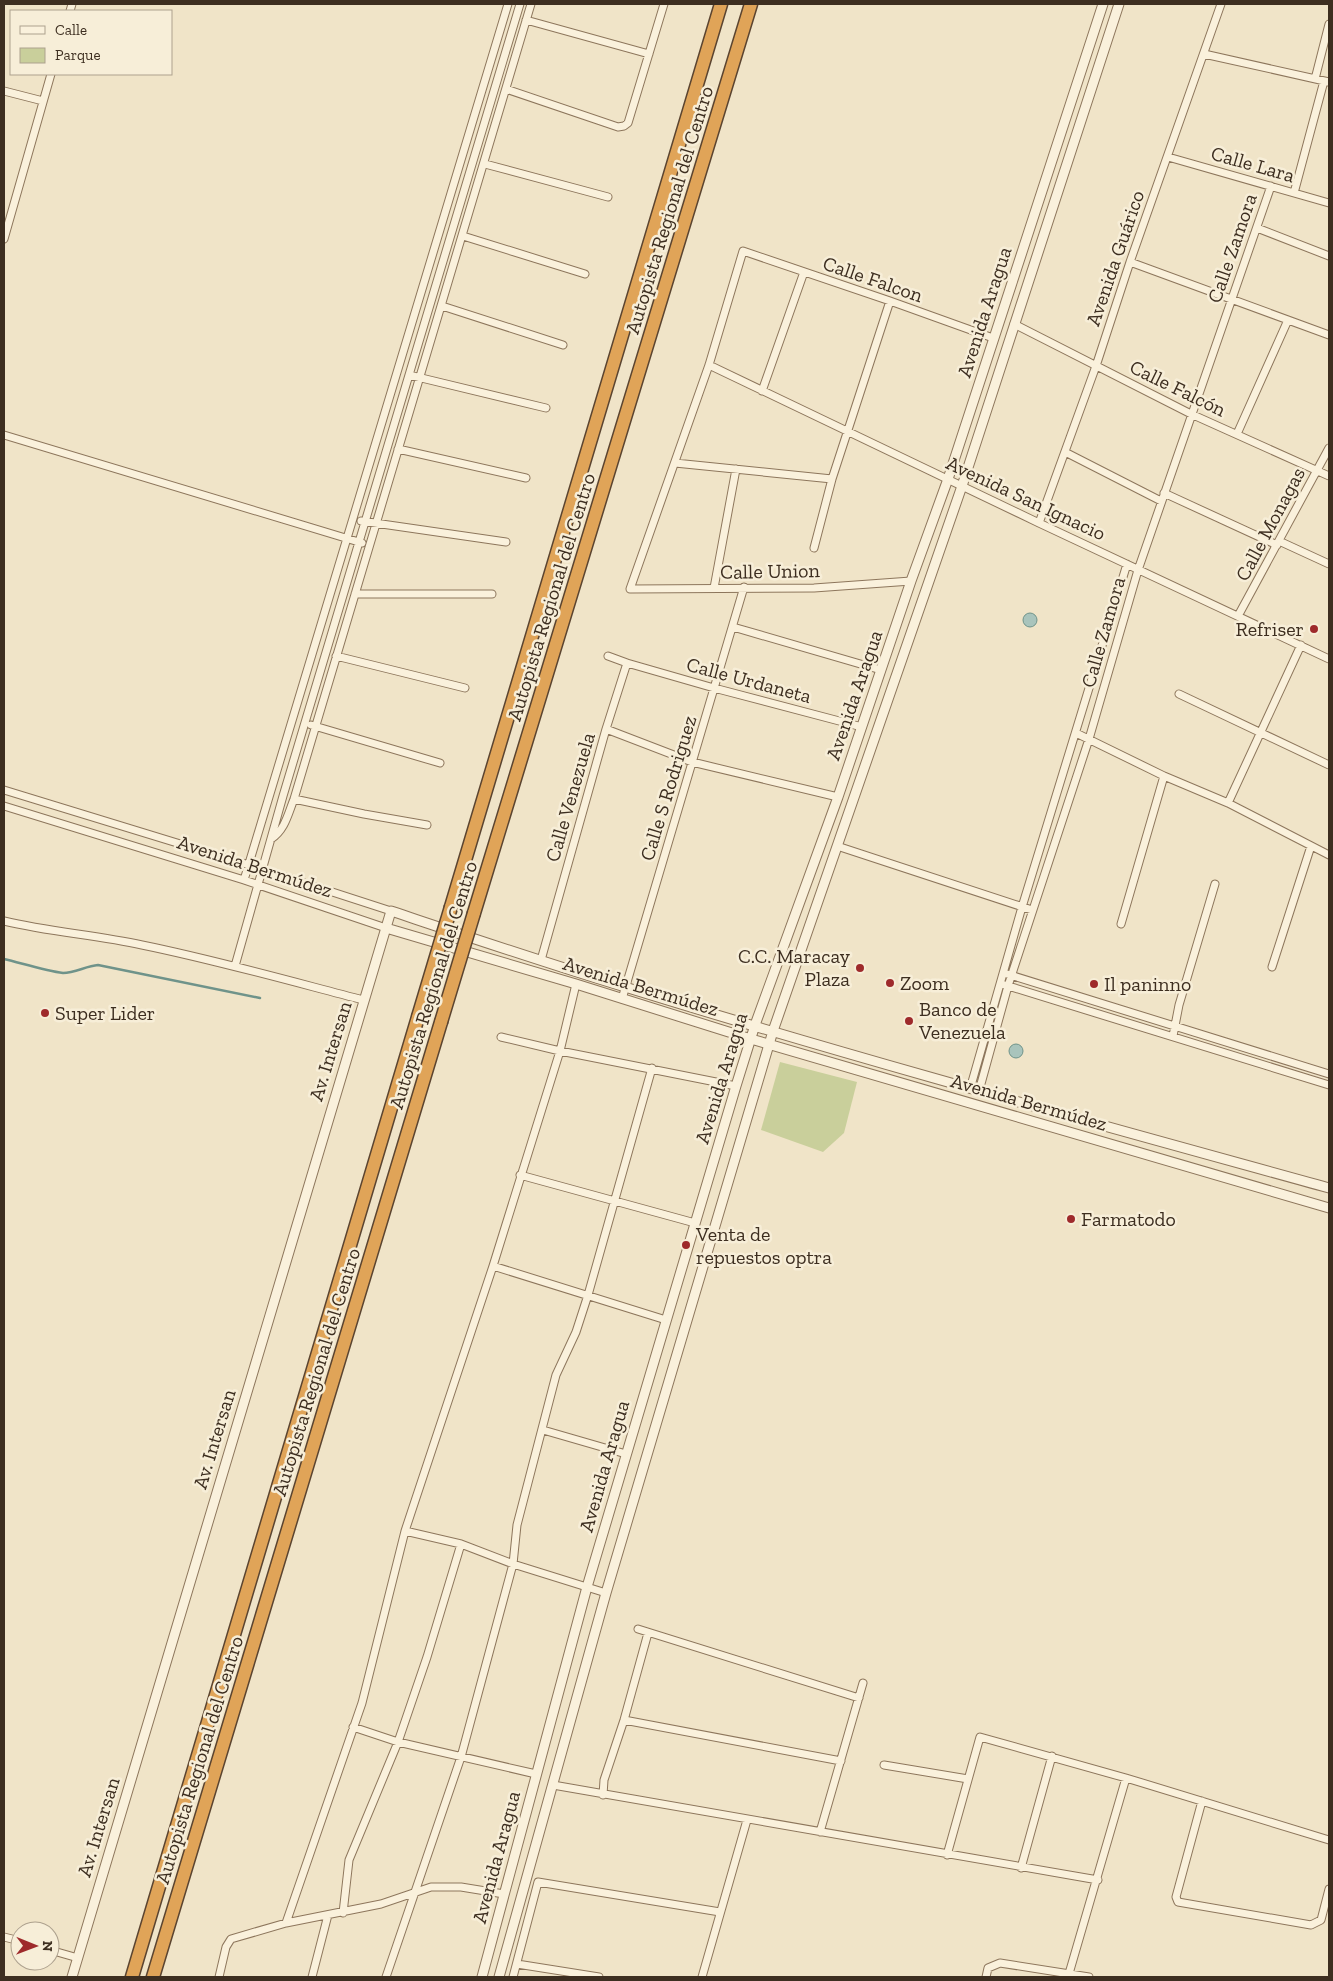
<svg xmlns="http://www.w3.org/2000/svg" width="1333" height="1981" font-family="'Zilla Slab',serif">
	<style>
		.green { fill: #c9cf9b }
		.water { fill: #a9c4bc; stroke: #6f938a }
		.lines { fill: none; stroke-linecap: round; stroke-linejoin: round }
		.stream { stroke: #6f938a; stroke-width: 2.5 }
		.minor-casing { stroke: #8d765c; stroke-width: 9 }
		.tertiary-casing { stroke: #8d765c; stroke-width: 11 }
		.motorway-casing { stroke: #5b4430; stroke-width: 15 }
		.minor { stroke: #faf1dc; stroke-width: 7 }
		.tertiary { stroke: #faf1dc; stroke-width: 9 }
		.motorway { stroke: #e0a458; stroke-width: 12 }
		.motorway-bridge-casing { stroke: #5b4430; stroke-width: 15; stroke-linecap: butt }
		.motorway-bridge { stroke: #e0a458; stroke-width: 12 }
		.poi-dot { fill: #9e2a2b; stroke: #f7eed8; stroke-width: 2 }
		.labels { text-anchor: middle; stroke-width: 5; stroke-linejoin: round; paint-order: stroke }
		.street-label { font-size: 20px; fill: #3d2e20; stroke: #f7eed8 }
		.poi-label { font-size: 20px; fill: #3d2e20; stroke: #f7eed8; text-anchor: start }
	</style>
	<rect width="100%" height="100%" fill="#f0e4c8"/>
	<path class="green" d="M 780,1062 L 857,1082 L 844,1133 L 823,1152 L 761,1130 Z"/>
	<path class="water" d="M1023 620a7 7 0 1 1 14 0a7 7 0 1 1-14 0Z
		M1009 1051a7 7 0 1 1 14 0a7 7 0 1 1-14 0Z"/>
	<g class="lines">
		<path class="stream" d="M 4,959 C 21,963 46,971 63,973 C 75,973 86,966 98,965 L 260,998"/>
		<g class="minor-casing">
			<path id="minor" d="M 70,11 L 72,4
				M 526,20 L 649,54
				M 1204,54 L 1329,82
				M 1315,79 L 1329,24
				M 506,89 L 618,127 L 624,126 L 628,123 L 664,4
				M 4,91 L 43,101
				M 1168,157 L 1329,203
				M 485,164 L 608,197
				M 1294,193 L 1324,81
				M 1257,228 L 1329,256
				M 463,236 L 585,274
				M 4,239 L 51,74
				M 1130,262 L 1329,335
				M 442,306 L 563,345
				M 1014,324 L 1191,414 L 1329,476
				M 709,365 L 1039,523 L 1329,659
				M 409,375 L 546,408
				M 762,391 L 804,272
				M 1237,434 L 1288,320
				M 4,435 L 362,543
				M 398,449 L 526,478
				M 1065,452 L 1161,501
				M 675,463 L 832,479
				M 1164,493 L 1277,545
				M 361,521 L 506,542
				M 1039,523 L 1096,366 L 1130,262 L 1221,4
				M 1279,541 L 1329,564
				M 814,548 L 832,479 L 890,301
				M 911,581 L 814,588 L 630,589 L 709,365 L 743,251 L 890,301 L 993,338
				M 714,588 L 736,469
				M 355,594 L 492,594
				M 1238,616 L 1329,448
				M 733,627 L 881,670
				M 336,656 L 465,688
				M 627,663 L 714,688 L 862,727
				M 1179,694 L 1329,765
				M 311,725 L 440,763
				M 606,729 L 692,762 L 838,797
				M 1076,733 L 1164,776 L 1228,803 L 1329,855
				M 4,790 L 249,865 L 391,911
				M 294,799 L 364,814 L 427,825
				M 1228,803 L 1301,645
				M 4,806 L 244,880 L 386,928
				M 271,839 C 285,830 288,814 294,799 L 531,4
				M 837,846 L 1032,910
				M 244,880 L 508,4
				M 4,921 C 50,932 96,935 142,945 C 216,960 290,981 363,1000
				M 1121,924 L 1164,776
				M 541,960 L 606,729 L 627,663 L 608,656
				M 235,966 L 283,796 L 520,4
				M 1272,967 L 1311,846
				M 1007,974 L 1329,1074
				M 1005,985 L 1329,1085
				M 622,999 L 744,587
				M 1173,1036 L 1179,1005 L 1215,884
				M 501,1037 L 560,1051 L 736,1086
				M 970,1089 L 1022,907 L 1127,564
				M 979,1091 L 1008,986 L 1089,739 L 1138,570 L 1271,186
				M 520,1175 L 695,1223
				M 493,1266 L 666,1320
				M 543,1430 L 626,1454
				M 405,1531 L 461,1544 L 513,1564 L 606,1593
				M 638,1629 L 859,1698
				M 624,1720 L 841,1761
				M 353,1727 L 398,1742 L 536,1774
				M 884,1765 L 968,1779
				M 553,1785 L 1098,1880
				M 603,1795 L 604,1780 L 624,1720 L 648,1633
				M 1202,1801 L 1176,1897 L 1178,1902 L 1311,1925 L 1321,1920 L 1329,1889
				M 820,1832 L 863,1683
				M 947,1855 L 980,1737 L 1126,1778 L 1329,1840
				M 1021,1868 L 1052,1756
				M 343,1913 L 349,1860 L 398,1742 L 427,1657 L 461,1544
				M 286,1923 L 362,1703 L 405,1531 L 493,1266 L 560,1051 L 576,984
				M 4,1937 L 20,1941
				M 50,1950 L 78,1958
				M 517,1964 L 599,1977
				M 219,1977 L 226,1947 L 231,1939 L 286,1923 L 381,1904 L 431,1887 L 461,1887 L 504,1894
				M 312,1977 L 328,1915
				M 386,1977 L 461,1757 L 513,1564 L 517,1525 L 556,1375 L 576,1332 L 588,1295 L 652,1068
				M 513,1977 L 538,1882 L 720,1912
				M 702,1977 L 747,1820
				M 986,1977 L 988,1968 L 1000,1963 L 1089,1977
				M 1068,1977 L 1126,1778"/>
		</g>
		<g class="tertiary-casing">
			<path id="tertiary" d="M 386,928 L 576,984 L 751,1039 L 1329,1208
				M 72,1977 L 391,911 C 469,937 546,963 625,987 C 858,1059 1094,1123 1329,1188
				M 482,1977 L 587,1587 L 736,1086 L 755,1025 L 838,797 L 911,581 L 948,479 L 1103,4
				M 499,1977 L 606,1593 L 773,1031 L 962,486 L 1119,4"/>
		</g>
		<g class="motorway-casing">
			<path id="motorway" d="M 451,907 L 721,4
				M 474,913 L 751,4
				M 132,1977 L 418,1017
				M 153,1977 L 441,1022"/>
		</g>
		<use href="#minor" class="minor"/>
		<use href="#tertiary" class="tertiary"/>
		<use href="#motorway" class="motorway"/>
		<g class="motorway-bridge-casing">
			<path id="motorway-bridge" d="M 418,1017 L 451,907
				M 441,1022 L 474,913"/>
		</g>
		<use href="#motorway-bridge" class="motorway-bridge"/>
	</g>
	<g class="poi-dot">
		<circle cx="1314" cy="629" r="5"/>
		<circle cx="860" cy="968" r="5"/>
		<circle cx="890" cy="983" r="5"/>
		<circle cx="1094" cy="984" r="5"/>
		<circle cx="45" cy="1013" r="5"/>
		<circle cx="909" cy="1021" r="5"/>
		<circle cx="1071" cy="1219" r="5"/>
		<circle cx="686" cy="1245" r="5"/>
	</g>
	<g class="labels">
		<g class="street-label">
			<text transform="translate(1253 164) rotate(16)" y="7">Calle Lara</text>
			<text transform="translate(669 210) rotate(-73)" y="7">Autopista Regional del Centro</text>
			<text transform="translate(1232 248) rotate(-71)" y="7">Calle Zamora</text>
			<text transform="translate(1115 258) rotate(-71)" y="7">Avenida Guárico</text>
			<text transform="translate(873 279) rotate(19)" y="7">Calle Falcon</text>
			<text transform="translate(984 312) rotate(-72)" y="7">Avenida Aragua</text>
			<text transform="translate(1178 388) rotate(26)" y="7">Calle Falcón</text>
			<text transform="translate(1026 498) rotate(25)" y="7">Avenida San Ignacio</text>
			<text transform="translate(1270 524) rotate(-62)" y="7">Calle Monagas</text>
			<text transform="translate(770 571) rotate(-1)" y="7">Calle Union</text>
			<text transform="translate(551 597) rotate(-73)" y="7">Autopista Regional del Centro</text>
			<text transform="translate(1103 632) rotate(-74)" y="7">Calle Zamora</text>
			<text transform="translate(749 680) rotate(15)" y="7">Calle Urdaneta</text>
			<text transform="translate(854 695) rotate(-71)" y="7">Avenida Aragua</text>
			<text transform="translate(668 788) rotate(-73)" y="7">Calle S Rodriguez</text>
			<text transform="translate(570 797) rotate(-74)" y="7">Calle Venezuela</text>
			<text transform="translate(255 866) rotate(18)" y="7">Avenida Bermúdez</text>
			<text transform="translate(433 985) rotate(-73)" y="7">Autopista Regional del Centro</text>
			<text transform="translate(641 986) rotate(17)" y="7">Avenida Bermúdez</text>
			<text transform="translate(330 1051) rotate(-73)" y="7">Av. Intersan</text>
			<text transform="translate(721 1078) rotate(-73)" y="7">Avenida Aragua</text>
			<text transform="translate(1029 1102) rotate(16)" y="7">Avenida Bermúdez</text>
			<text transform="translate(316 1372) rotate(-73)" y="7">Autopista Regional del Centro</text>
			<text transform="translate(214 1439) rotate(-73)" y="7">Av. Intersan</text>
			<text transform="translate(604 1466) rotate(-74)" y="7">Avenida Aragua</text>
			<text transform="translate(199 1760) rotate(-73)" y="7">Autopista Regional del Centro</text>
			<text transform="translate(98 1827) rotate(-73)" y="7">Av. Intersan</text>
			<text transform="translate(496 1857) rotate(-75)" y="7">Avenida Aragua</text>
		</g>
		<g class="poi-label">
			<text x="1304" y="636" text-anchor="end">Refriser</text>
			<text x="850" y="963" text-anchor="end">C.C. Maracay<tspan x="850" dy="23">Plaza</tspan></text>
			<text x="900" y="990">Zoom</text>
			<text x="1104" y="991">Il paninno</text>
			<text x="919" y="1016">Banco de<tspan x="919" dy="23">Venezuela</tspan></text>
			<text x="55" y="1020">Super Lider</text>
			<text x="1081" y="1226">Farmatodo</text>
			<text x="696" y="1241">Venta de<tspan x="696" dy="23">repuestos optra</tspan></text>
		</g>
	</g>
	<rect width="1333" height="1981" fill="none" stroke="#3d2e20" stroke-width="10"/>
	<rect x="10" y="10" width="162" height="65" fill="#f7eed8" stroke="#ada18e"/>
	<rect x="20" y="26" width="25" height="8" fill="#faf1dc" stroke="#ada18e"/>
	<text x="55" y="35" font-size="15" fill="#3d2e20">Calle</text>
	<rect x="20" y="48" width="25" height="15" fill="#c9cf9b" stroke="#ada18e"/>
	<text x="55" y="60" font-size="15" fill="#3d2e20">Parque</text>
	<g transform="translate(35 1946) rotate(91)"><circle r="24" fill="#f7eed8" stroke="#ada18e"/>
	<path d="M0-4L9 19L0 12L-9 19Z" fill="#9e2a2b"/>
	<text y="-8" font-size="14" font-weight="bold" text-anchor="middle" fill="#3d2e20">N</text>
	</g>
</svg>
